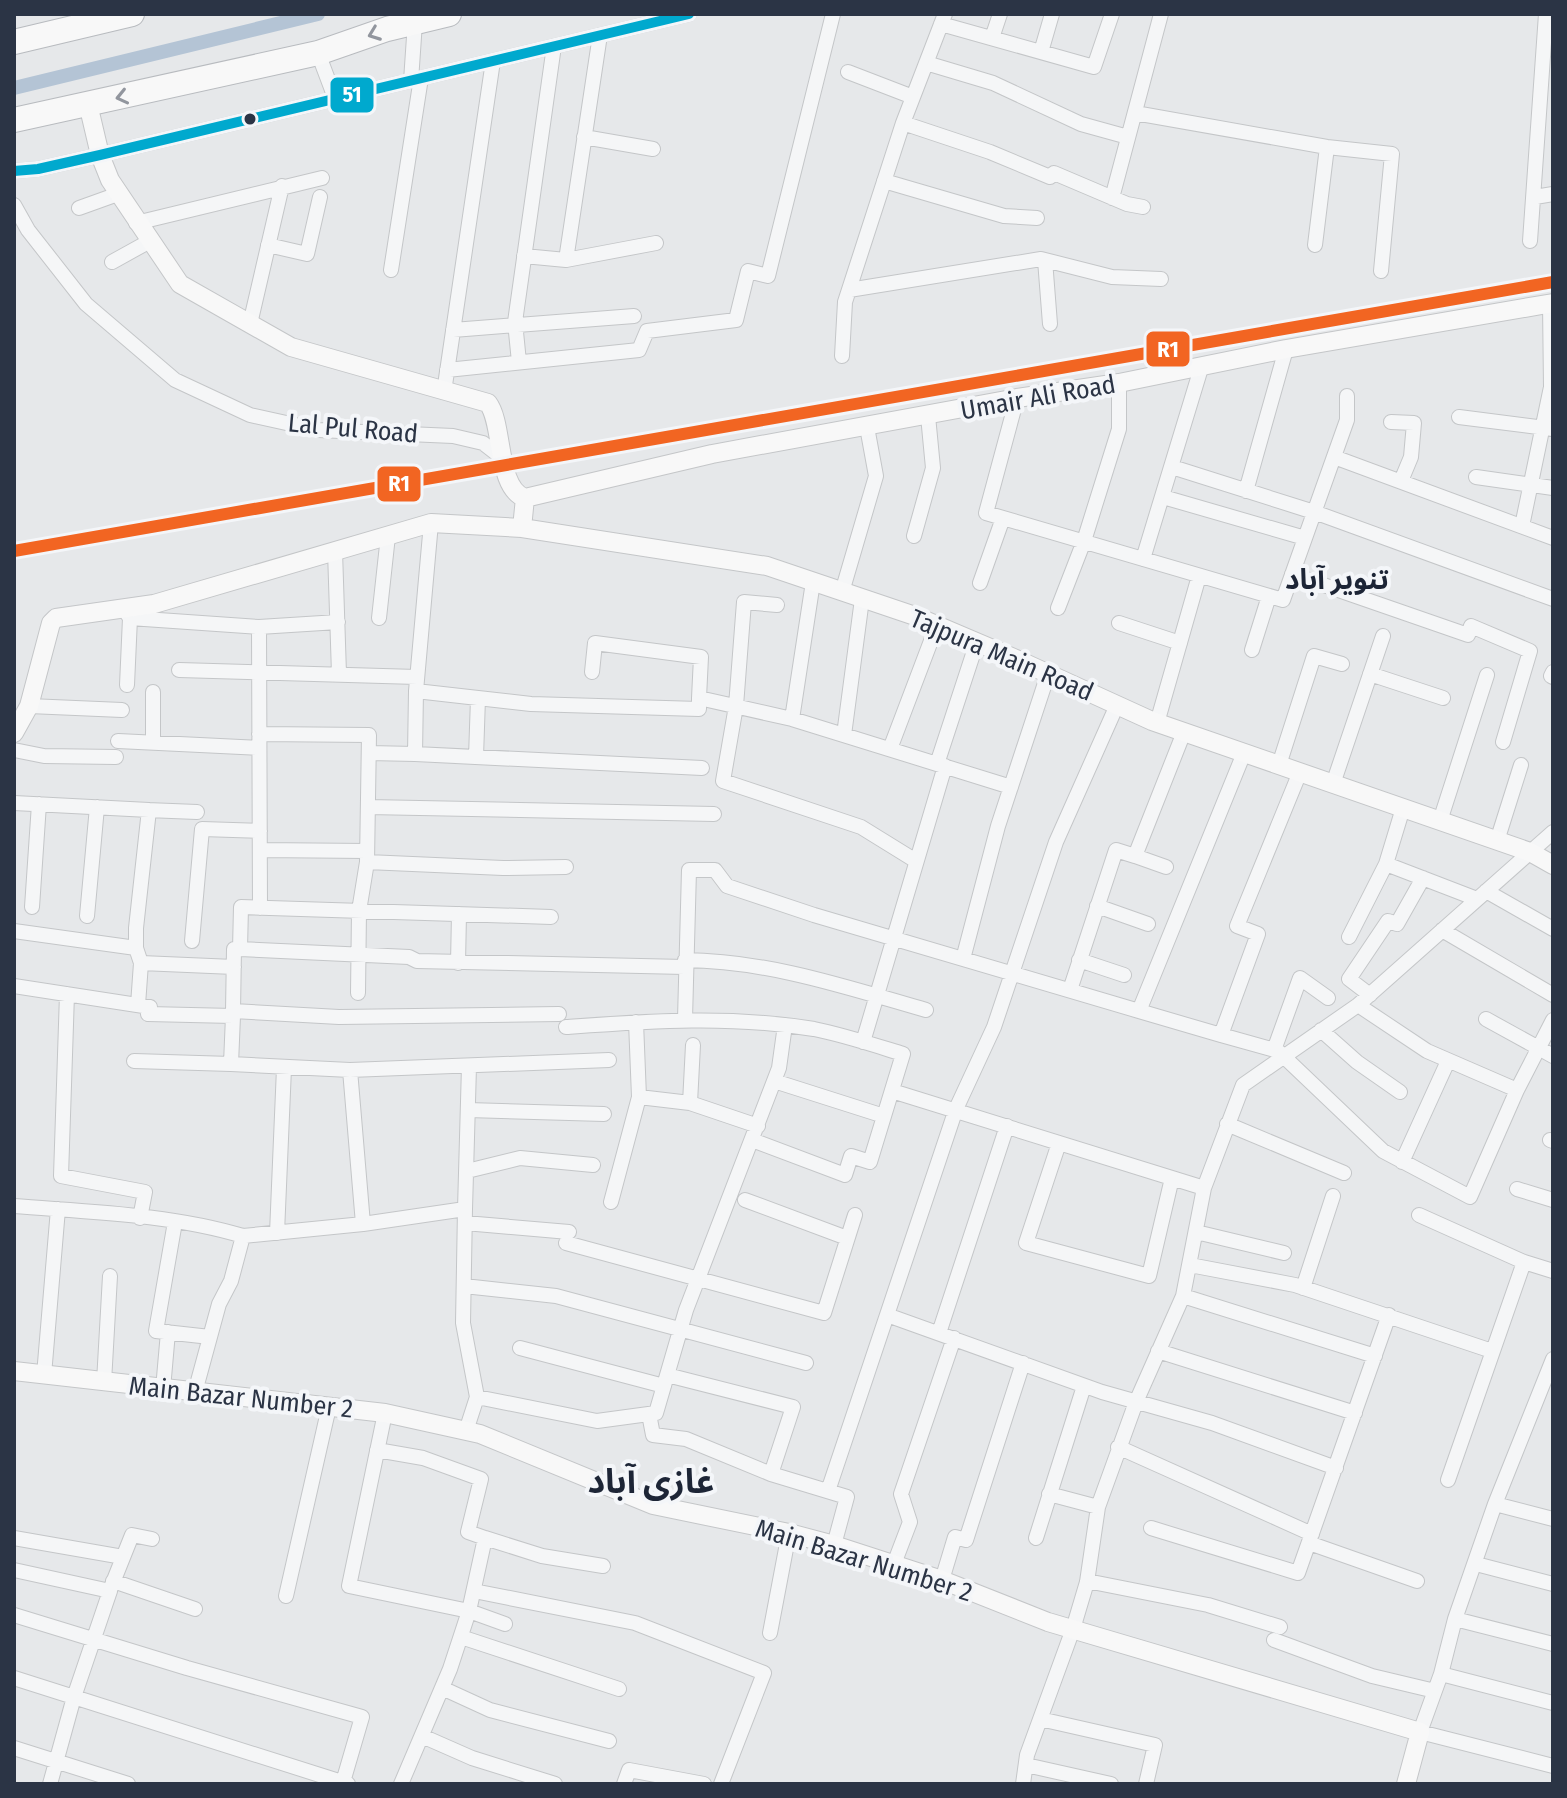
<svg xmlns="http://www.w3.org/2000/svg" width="1567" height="1798" font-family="'Fira Sans Condensed','Noto Sans Arabic',sans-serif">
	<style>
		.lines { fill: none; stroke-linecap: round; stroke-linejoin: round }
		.canal { stroke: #b4c4d5; stroke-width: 14 }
		.street-casing { stroke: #c4c6c8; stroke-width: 16 }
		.secondary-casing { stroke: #c4c6c8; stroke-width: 20 }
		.highway-casing { stroke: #b8bbbf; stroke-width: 26 }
		.street { stroke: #f5f6f7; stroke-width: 14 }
		.secondary { stroke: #f8f8f8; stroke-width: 18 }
		.highway { stroke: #f8f8f8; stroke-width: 24 }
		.bus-1-casing { stroke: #f4f6f9; stroke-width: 16 }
		.bus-1 { stroke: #00a9ce; stroke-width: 10 }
		.rail-1-casing { stroke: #f4f6f9; stroke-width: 18 }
		.rail-1 { stroke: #f26522; stroke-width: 12 }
		.oneway { stroke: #92969e }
		.bus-dot { fill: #2b3445; stroke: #f4f6f9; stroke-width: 3 }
		.labels { text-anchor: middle; stroke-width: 8; stroke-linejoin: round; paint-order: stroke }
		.street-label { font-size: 26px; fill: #2b3445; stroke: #f4f6f9 }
		.neighbourhood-label { font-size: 28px; font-weight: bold; fill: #1d2536; stroke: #f4f6f9 }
		.district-label { font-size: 34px; font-weight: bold; fill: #1d2536; stroke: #f4f6f9 }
		.line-badge { stroke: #f4f6f9; stroke-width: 3 }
		.badge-label { font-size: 22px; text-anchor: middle; font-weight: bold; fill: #fff }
	</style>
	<rect width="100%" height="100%" fill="#e6e8ea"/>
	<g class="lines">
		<path class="canal" d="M 14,88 L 318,14"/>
		<g class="street-casing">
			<path id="street" d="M 941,24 L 1094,67 L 1112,14
				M 992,38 L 1000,14
				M 1041,52 L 1052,14
				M 318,53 L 335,98
				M 926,63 L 993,83 L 1081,124 L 1128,137
				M 848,72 L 913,97
				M 411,81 L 415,22
				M 1135,113 L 1327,147 L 1392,154 L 1381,271
				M 903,123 L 990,152 L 1050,177 L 1054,173 L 1127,204 L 1143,207
				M 584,137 L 653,149
				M 14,171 L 38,169 L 100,155 L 689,14
				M 884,181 L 1004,216 L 1037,218
				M 1535,197 L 1553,194
				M 1112,198 L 1161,14
				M 14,205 L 28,230 L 86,304 L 175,380 L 250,415 L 318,430 L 453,436 L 483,443 L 501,457
				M 79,208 L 118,194
				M 136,223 L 322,178
				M 1530,241 L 1546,14
				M 268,245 L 307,254 L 320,197
				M 1315,245 L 1327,147
				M 524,256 L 566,260 L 656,243
				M 566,260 L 600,35
				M 1045,260 L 1050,324
				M 112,262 L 150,241
				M 391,270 L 421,78
				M 849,290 L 1041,259 L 1112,277 L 1161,279
				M 250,324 L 282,186
				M 453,330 L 634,316
				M 842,356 L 845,302 L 903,123 L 945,14
				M 519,362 L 515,322 L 554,46
				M 447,370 L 639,350 L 647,331 L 736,320 L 748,271 L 768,276 L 833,14
				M 444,392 L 493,61
				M 1017,398 L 986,513 L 1283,600 L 1347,420 L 1347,396
				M 1459,417 L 1553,429
				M 1391,422 L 1414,423 L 1411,457 L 1401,481
				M 1334,457 L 1553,538
				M 1172,467 L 1314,512 L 1553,599
				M 1476,477 L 1553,488
				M 1246,491 L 1286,349
				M 1163,497 L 1305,538
				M 1522,526 L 1551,387 L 1550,304
				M 914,536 L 933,468 L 928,416
				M 335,551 L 339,674
				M 1143,559 L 1202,365
				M 1292,574 L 1468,635 L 1471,626 L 1530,651 L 1503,742
				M 980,583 L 1003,518
				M 842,592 L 876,476 L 867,427
				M 777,605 L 744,602 L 736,706 L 723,781 L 861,827 L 916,861
				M 1058,608 L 1084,541 L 1119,429 L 1119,383
				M 124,609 L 130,618 L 259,627 L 260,908
				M 379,618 L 388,536
				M 1119,623 L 1180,643
				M 259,627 L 338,622
				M 1252,650 L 1269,596
				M 179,670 L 417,677
				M 592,672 L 595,643 L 701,657 L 699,698
				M 1553,672 L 1551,676 L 1553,677
				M 1370,674 L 1443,698
				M 127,685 L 130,618
				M 416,691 L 531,704 L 699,709 L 699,698 L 792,719 L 1011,787
				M 29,706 L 122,710
				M 792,719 L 813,582
				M 1157,723 L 1199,576
				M 259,734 L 369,735 L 367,862 L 359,911 L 358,993
				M 844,735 L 862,599
				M 118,741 L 259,748
				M 153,743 L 153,692
				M 890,749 L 937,625
				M 14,750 L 44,756 L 116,757
				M 369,753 L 415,754 L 416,691 L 431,523
				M 415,754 L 702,768
				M 476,757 L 478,698
				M 937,764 L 977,642
				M 1279,765 L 1314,656 L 1342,664
				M 1333,784 L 1383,636
				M 14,803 L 149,810 L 136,928 L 136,948
				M 368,807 L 714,814
				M 147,810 L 197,812
				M 1440,821 L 1487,675
				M 1497,841 L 1521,765
				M 260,850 L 367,851
				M 1135,856 L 1166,867
				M 367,862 L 503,868 L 566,867
				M 1386,864 L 1477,899
				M 1486,891 L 1553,929
				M 1097,906 L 1148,924
				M 32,907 L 39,804
				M 87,916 L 97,807
				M 1442,930 L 1553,995
				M 14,931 L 136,948 L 141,963 L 138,1005
				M 1349,937 L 1386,864 L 1403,808
				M 192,941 L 202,829 L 260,831
				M 240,949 L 409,957 L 417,961 L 685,967
				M 963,959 L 998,826 L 1048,674
				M 685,960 C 769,961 846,987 926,1010
				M 1079,960 L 1124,975
				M 141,963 L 234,967
				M 458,963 L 459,914
				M 14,986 L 150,1007 L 148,1014 L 233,1016 L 233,1011 L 339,1017 L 559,1014
				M 1070,990 L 1116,850 L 1135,856 L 1184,732
				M 67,994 L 61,1176 L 145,1192 L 140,1218
				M 1370,995 L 1349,979 L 1388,921 L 1397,924 L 1423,878
				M 233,1011 L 234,949 L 240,949 L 241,907 L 551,917
				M 1139,1011 L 1221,1035 L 1258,934 L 1237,926 L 1300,772
				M 685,1019 L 689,870 L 715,870 L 727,886 L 814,915 L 1139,1011 L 1244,753
				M 1486,1019 L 1553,1056
				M 566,1027 C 650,1021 729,1015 814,1029 C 844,1035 874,1045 903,1054 L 870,1162 L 851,1156 L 845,1175 L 752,1140
				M 1321,1030 L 1357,1062 L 1400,1092
				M 1221,1035 L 1278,1051 L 1383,1151 L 1470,1197 L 1517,1090 L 1427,1051 L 1358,1005
				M 863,1042 L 945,766
				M 1274,1050 L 1300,978 L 1328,998
				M 134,1061 L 231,1064 L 233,1016
				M 231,1064 L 350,1070 L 609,1060
				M 774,1081 L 884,1116
				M 1517,1090 L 1553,1020
				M 892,1091 L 1204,1188
				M 639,1097 L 690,1103 L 758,1126
				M 690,1103 L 693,1045
				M 468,1110 L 604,1114
				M 1227,1124 L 1344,1173
				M 1550,1140 L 1553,1141
				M 1059,1143 L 1026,1243 L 1149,1276 L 1172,1178
				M 1402,1162 L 1448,1061
				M 467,1171 L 520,1158 L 593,1165
				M 1517,1189 L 1553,1200
				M 745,1200 L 847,1238
				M 611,1202 L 639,1097 L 636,1022
				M 14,1206 C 89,1212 170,1214 243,1236 L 231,1281 L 219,1304 L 195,1392
				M 465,1209 L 469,1066
				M 1419,1215 L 1524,1262
				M 175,1222 L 156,1331 L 210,1337
				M 465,1223 L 569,1232
				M 363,1224 L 465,1209 L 463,1323 L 477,1397
				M 1196,1232 L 1284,1253
				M 277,1233 L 284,1068
				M 243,1236 L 363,1224 L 350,1070
				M 566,1243 L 824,1313 L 855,1215
				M 1190,1265 L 1295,1285 L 1492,1351
				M 464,1286 L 556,1296 L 806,1363
				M 1303,1288 L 1333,1196
				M 1183,1296 L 1375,1356
				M 887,1315 L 1102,1392 L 1212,1423 L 1336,1468
				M 939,1333 L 1007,1126
				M 520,1348 L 664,1386
				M 1158,1351 L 1355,1413
				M 1553,1359 L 1495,1504 L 1455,1619 L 1441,1674 L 1420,1732 L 1553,1766
				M 44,1375 L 58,1209
				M 104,1382 L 110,1276
				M 163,1389 L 168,1332
				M 385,1413 L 349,1586 L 469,1611 L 505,1624
				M 649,1414 L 653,1435 L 686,1439 L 771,1474 L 793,1407 L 667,1375
				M 466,1431 L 477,1397 L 597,1421 L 656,1413 L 686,1310 L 779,1068 L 785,1025
				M 1118,1447 L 1312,1534
				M 377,1450 L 423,1458 L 481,1479 L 468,1532 L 485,1538 L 469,1611 L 450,1669 L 401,1784
				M 771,1474 L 847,1497 L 834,1545
				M 1448,1480 L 1524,1262 L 1553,1271
				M 828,1491 L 956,1109 L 994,1027 L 1056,842 L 1117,705
				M 1049,1494 L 1098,1507
				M 1495,1504 L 1553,1519
				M 1151,1528 L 1298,1573 L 1389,1315
				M 14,1538 L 123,1557
				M 485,1538 L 542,1556 L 603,1566
				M 1036,1538 L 1084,1386
				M 1309,1543 L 1417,1581
				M 894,1564 L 910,1522 L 901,1494 L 954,1338
				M 1476,1564 L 1553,1584
				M 14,1570 L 110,1591 L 74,1697 L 50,1784
				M 942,1580 L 955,1537 L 966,1540 L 1023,1363
				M 113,1581 L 195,1609
				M 1087,1581 L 1208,1605 L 1280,1627
				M 110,1590 L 132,1535 L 152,1539
				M 474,1591 L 635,1623 L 764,1673 L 721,1784
				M 286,1596 L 329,1407
				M 14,1615 L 187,1668 L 362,1717 L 343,1782
				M 1455,1619 L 1553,1644
				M 770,1633 L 789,1533
				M 461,1637 L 619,1689
				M 1274,1640 L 1372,1676 L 1435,1691
				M 1441,1674 L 1553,1703
				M 14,1678 L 348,1784
				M 442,1688 L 490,1710 L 609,1741
				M 1040,1719 L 1155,1745 L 1146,1784
				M 422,1736 L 472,1758 L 555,1784
				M 14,1748 L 128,1784
				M 1026,1765 L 1111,1784
				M 624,1784 L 629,1770 L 704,1784
				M 1023,1784 L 1027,1755 L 1073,1629 L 1087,1582 L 1098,1507 L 1136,1402 L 1183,1296 L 1204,1188 L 1243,1085 L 1358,1005 L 1553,832"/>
		</g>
		<g class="secondary-casing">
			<path id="secondary" d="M 88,104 L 100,155 L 110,180 L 180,284 L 291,347 L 488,403 C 504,424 496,488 525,498 L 522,528
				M 525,498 L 712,454 L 1017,398 L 1119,383 L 1286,349 L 1553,303
				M 14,733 L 29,706 L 51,623 L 56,618 L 154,604 L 431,523 L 522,528 L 767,566 L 915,616 L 1016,659 L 1152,721 L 1530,852 L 1553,865
				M 14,1371 L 385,1413 L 480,1434 L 653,1505 L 789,1533 L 834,1545 L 942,1580 L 1048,1622 L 1420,1732 L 1406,1784"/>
		</g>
		<g class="highway-casing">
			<path id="highway" d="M 14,42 L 132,14
				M 14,120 L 318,53 L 387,29 L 449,14"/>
		</g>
		<use href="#street" class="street"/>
		<use href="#secondary" class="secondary"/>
		<use href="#highway" class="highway"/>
		<g class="bus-1-casing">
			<path id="bus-1" d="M 14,171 L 38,169 L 100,155 L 689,14"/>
		</g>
		<use href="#bus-1" class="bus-1"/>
		<g class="rail-1-casing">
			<path id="rail-1" d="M 14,551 L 1553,282"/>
		</g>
		<use href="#rail-1" class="rail-1"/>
	</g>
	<defs><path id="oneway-chevron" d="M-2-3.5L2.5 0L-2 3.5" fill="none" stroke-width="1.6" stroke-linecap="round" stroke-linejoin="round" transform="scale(2)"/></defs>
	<g class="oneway">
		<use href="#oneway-chevron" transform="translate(374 34) rotate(159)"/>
		<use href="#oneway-chevron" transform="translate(122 97) rotate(167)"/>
	</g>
	<circle class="bus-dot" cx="250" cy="119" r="7"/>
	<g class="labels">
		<g class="street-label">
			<text transform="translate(1038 397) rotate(-10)" y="9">Umair Ali Road</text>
			<text transform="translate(353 428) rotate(5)" y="9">Lal Pul Road</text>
			<text transform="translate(1002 655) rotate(23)" y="9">Tajpura Main Road</text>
			<text transform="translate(241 1397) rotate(6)" y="9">Main Bazar Number 2</text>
			<text transform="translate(864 1560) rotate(17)" y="9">Main Bazar Number 2</text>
		</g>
		<g class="neighbourhood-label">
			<text x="1337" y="589">تنویر آباد</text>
		</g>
		<g class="district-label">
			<text x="651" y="1493">غازى آباد</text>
		</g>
	</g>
	<g class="line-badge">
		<rect x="329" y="76" width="46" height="38" rx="8" fill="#00a9ce"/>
		<rect x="1145" y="330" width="46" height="38" rx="8" fill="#f26522"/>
		<rect x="376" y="465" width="46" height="38" rx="8" fill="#f26522"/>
	</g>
	<g class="badge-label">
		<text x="352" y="102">51</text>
		<text x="1168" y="357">R1</text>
		<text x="399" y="491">R1</text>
	</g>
	<rect width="1567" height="1798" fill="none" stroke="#2b3445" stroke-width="32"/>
</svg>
